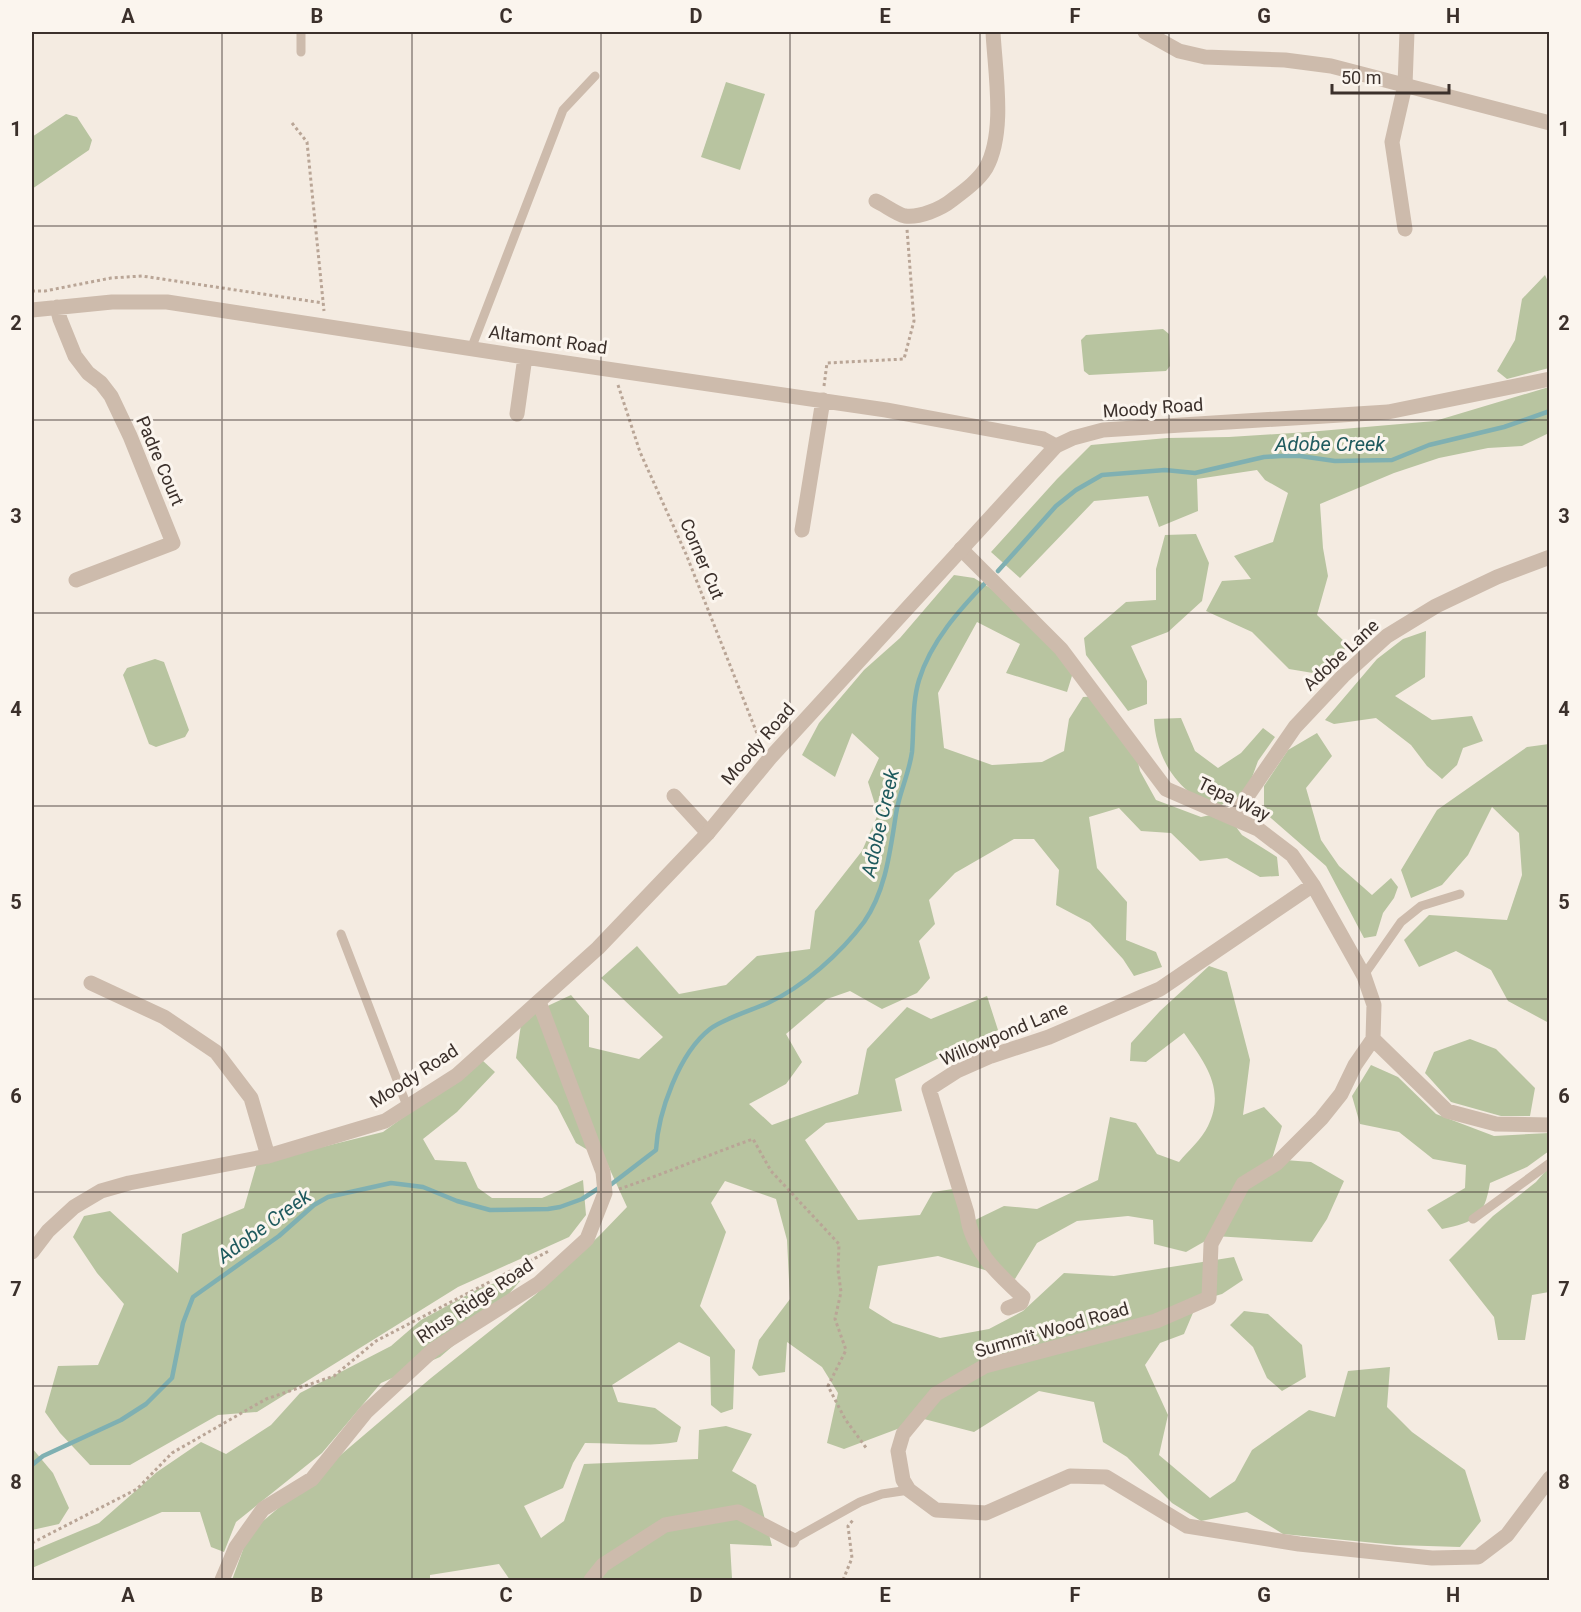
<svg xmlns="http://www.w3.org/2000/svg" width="1581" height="1612" font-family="Roboto,sans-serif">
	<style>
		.green { fill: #b8c4a0 }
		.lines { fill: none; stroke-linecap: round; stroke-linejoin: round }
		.stream { stroke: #7fb0b2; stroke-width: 4.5 }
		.path { stroke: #b9a596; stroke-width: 3; stroke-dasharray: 3 3; stroke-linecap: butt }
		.service { stroke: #cdbbac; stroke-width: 9 }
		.minor { stroke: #cdbbac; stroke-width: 15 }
		.tertiary { stroke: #cdbbac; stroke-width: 15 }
		.grid { fill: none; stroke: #3b302b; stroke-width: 1.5; stroke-opacity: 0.55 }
		.labels { text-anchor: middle; stroke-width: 6; stroke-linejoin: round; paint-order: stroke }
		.street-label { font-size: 18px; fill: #3b302b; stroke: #fbf5ee }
		.water-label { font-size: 20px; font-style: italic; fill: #1f5a5e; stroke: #fbf5ee }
		.neatline { fill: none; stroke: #3b302b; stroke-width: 2 }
		.grid-label { font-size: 20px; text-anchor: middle; font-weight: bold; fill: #3b302b }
	</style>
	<rect width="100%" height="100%" fill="#f4ebe1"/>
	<path class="green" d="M 726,82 L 765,94 L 740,170 L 701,157 Z
		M 66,114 L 77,117 L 92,140 L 89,150 L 32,189 L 32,137 Z
		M 1545,275 L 1550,286 L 1549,368 L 1507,379 L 1497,371 L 1515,340 L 1522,299 Z
		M 1163,329 L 1169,334 L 1170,366 L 1166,371 L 1089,375 L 1084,371 L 1081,340 L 1086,335 Z
		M 1549,387 L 1549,433 L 1522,446 L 1488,448 L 1439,458 L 1394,473 L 1320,504 L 1323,548 L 1328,576 L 1317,615 L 1347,644 L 1337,666 L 1319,674 L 1289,669 L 1252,632 L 1206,611 L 1222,581 L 1251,579 L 1234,556 L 1273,542 L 1288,493 L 1265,480 L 1257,470 L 1197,479 L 1198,511 L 1159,527 L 1148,496 L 1094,501 L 1020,578 L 991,552 L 1057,479 L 1091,445 L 1167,438 L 1229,437 L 1308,432 L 1435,421 Z
		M 1196,534 L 1209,563 L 1202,601 L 1168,632 L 1131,646 L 1147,681 L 1147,704 L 1128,711 L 1086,655 L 1084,638 L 1126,602 L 1156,600 L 1156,569 L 1165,535 Z
		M 954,575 L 974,578 L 1026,610 L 1075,666 L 1067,692 L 1006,673 L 1020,644 L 977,622 L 938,693 L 944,748 L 992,765 L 1042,762 L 1064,751 L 1069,719 L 1083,697 L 1099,696 L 1134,745 L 1140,771 L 1156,800 L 1201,817 L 1225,812 L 1242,835 L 1277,857 L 1279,876 L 1260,877 L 1227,858 L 1200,861 L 1171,833 L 1141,831 L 1119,808 L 1089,817 L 1097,868 L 1127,902 L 1126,940 L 1156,952 L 1162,967 L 1134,976 L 1123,959 L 1090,923 L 1056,905 L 1059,870 L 1034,839 L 1014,839 L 955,873 L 929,900 L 935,924 L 919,941 L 930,978 L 917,993 L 882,1009 L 850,991 L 827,999 L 786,1034 L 802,1062 L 786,1084 L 749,1104 L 772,1125 L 858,1094 L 867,1049 L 907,1007 L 931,1019 L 987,996 L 998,1030 L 895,1079 L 902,1111 L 826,1123 L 805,1140 L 858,1220 L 920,1215 L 933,1192 L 953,1189 L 973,1221 L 1004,1206 L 1037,1209 L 1098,1180 L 1110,1117 L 1136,1123 L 1157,1154 L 1179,1162 C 1188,1151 1202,1139 1208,1126 C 1226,1089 1205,1063 1184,1033 L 1146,1062 L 1130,1061 L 1131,1043 L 1160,1011 L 1209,966 L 1227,972 L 1250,1060 L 1243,1115 L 1264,1107 L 1282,1126 L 1272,1159 L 1311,1162 L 1344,1181 L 1327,1219 L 1312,1242 L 1214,1236 L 1186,1252 L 1154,1244 L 1153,1220 L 1128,1216 L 1077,1221 L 1037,1243 L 1015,1279 L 938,1256 L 878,1266 L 869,1308 L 893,1323 L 940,1338 L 989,1329 L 1023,1311 L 1064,1273 L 1114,1276 L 1234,1257 L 1243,1280 L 1222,1294 L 1198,1301 L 1184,1334 L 1160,1343 L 1145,1365 L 1168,1415 L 1159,1455 L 1210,1498 L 1235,1481 L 1252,1450 L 1309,1410 L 1335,1417 L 1348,1371 L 1390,1367 L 1387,1407 L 1412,1432 L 1465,1470 L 1481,1521 L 1460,1547 L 1396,1545 L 1283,1534 L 1247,1512 L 1201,1521 L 1172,1503 L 1127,1457 L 1103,1442 L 1094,1402 L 1039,1391 L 974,1432 L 924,1419 L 844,1449 L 827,1443 L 838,1393 L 822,1367 L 787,1342 L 785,1372 L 759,1376 L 752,1368 L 759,1340 L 790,1299 L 787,1240 L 776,1199 L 725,1181 L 711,1203 L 726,1232 L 700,1306 L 735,1350 L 733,1409 L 721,1413 L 711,1405 L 710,1357 L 679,1342 L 612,1385 L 618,1402 L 655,1408 L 681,1427 L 677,1442 C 647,1447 616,1443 585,1443 L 573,1463 L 563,1488 L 524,1506 L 541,1538 L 564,1521 L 584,1464 L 698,1459 L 699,1430 L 726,1426 L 752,1434 L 732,1471 L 756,1485 L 772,1546 L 730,1544 L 732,1578 L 722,1580 L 510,1580 L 499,1564 L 430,1575 L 430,1580 L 232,1580 L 249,1533 L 431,1378 L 535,1295 L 599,1236 L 627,1207 L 606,1161 L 576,1143 L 557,1106 L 516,1058 L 522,1018 L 571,995 L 589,1016 L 589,1047 L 639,1059 L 663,1037 L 601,978 L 637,946 L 679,994 L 726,985 L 757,956 L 810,949 L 815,911 L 862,851 L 878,814 L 868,782 L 879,758 L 852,733 L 835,777 L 802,755 L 819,723 L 864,670 L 900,638 Z
		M 1426,631 L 1425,677 L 1395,696 L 1432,720 L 1472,716 L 1483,741 L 1463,748 L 1457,765 L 1442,779 L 1427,766 L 1411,745 L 1376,718 L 1334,724 L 1325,720 L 1377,659 L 1403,639 Z
		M 155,659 L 164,662 L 189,730 L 185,737 L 156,747 L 149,744 L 123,675 L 127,668 Z
		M 1181,718 L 1195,751 L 1218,768 L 1241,753 L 1263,728 L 1275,737 L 1258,761 L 1250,783 L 1238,797 L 1217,807 C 1208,802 1196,798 1188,791 C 1167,774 1155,746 1154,719 Z
		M 1317,733 L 1332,756 L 1306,788 L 1321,840 L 1339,866 L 1372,895 L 1391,878 L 1398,887 L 1394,898 L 1383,913 L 1376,936 L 1364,938 L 1326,866 L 1264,812 L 1264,786 L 1288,750 Z
		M 1549,744 L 1550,744 L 1549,1023 L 1508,1001 L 1491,970 L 1456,951 L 1419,967 L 1404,940 L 1429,915 L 1507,920 L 1522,875 L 1519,833 L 1492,807 L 1468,855 L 1442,885 L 1411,898 L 1401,870 L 1437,810 L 1527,747 Z
		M 1470,1039 L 1496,1049 L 1535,1088 L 1530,1116 L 1501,1116 L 1451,1102 L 1425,1073 L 1434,1052 Z
		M 482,1060 L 495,1072 L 457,1112 L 423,1139 L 435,1160 L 466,1162 L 478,1188 L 492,1198 L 542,1198 L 583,1180 L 586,1215 L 569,1237 L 458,1287 L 257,1412 L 218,1415 L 130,1465 L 90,1465 L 60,1433 L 45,1412 L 58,1366 L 98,1365 L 124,1304 L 97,1273 L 73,1237 L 84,1216 L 110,1211 L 178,1273 L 182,1234 L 244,1208 L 257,1163 L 383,1132 Z
		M 1371,1065 L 1398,1077 L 1436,1114 L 1494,1136 L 1549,1133 L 1549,1151 L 1527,1167 L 1490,1183 C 1484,1218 1475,1222 1442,1229 L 1427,1210 L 1465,1188 L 1466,1165 L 1433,1159 L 1399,1132 L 1360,1124 L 1352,1096 Z
		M 1549,1167 L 1549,1292 L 1532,1295 L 1525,1340 L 1498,1340 L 1494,1317 L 1449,1260 L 1493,1216 L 1536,1182 Z
		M 528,1272 L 494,1311 L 440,1357 L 381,1383 L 322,1453 L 236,1522 L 224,1552 L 211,1547 L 200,1512 L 162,1512 L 32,1568 L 32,1551 L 99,1523 L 157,1472 L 201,1442 L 226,1454 L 271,1425 L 300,1393 L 391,1346 L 421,1320 L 480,1288 Z
		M 1244,1311 L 1268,1314 L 1302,1345 L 1306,1377 L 1282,1391 L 1267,1378 L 1253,1347 L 1230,1325 Z
		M 32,1448 L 53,1473 L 69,1508 L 59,1524 L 32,1530 Z"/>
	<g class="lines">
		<path class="stream" d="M 998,571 L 1056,506 L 1076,490 L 1102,475 L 1165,470 L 1195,473 L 1264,457 L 1281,456 L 1300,456 L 1335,461 L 1392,460 L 1429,445 L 1504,427 L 1550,411
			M 609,1186 L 656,1150 C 658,1113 679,1053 710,1029 C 723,1019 752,1010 768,1003 C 803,987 841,953 864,922 C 886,890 890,851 896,814 C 899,793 909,774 912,752 C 914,729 912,703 919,680 C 931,641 960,609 988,580
			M 32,1465 L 43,1456 L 121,1420 L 146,1404 L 172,1378 L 183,1323 L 193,1297 L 279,1236 L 314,1205 L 328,1197 L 391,1183 L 423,1187 L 457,1201 L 490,1210 L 548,1209 L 560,1207 L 582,1199 L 599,1188"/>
		<path class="path" d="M 292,123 L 307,142 L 324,311
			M 32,291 L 45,291 L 111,278 L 142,276 L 323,303
			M 618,385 L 640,452 L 686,554 L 762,746
			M 824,386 L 827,363 L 904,359 L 914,321 L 907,229
			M 619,1189 C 664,1174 708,1155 753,1139 L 771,1171 L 839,1244 L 838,1270 L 841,1292 L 835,1319 L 846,1350 L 828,1386 L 845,1419 L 867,1449
			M 32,1543 L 137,1489 L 172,1453 L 266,1399 L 334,1376 L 376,1341 L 549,1251
			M 843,1580 L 852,1558 L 848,1526 L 853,1520"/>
		<path class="service" d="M 301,52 L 301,32
			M 471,349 L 563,110 L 595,76
			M 341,934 L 407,1106
			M 1364,975 L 1401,922 L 1421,906 L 1460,894
			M 1473,1219 L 1550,1163
			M 792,1540 L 860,1502 L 882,1494 L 909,1490"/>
		<path class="minor" d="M 876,201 C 885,205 896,214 905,216 C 919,218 941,209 952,200 C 964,191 978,181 986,168 C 1006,132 995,72 993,32
			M 1405,229 L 1392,142 L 1405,85 L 1407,32
			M 57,307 L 60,319 L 75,356 L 88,373 L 101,383 L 111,396 L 130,436 L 173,543 L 76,580
			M 32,310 L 112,302 L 167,302 L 525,357 L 886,410 L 1043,439 L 1056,446
			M 517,414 L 525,357
			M 802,530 L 823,400
			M 961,549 L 1061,649 L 1166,789 L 1258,829 L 1292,855 L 1313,885 L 1364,976 L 1374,1005 L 1373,1039 L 1447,1111 L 1496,1124 L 1550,1125
			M 674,796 L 708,833
			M 1233,817 L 1295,727 L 1343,676 L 1387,636 L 1436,606 L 1497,577 L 1550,557
			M 91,983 L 164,1017 L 216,1052 L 251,1098 L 268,1156
			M 1373,1039 L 1355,1065 L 1341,1094 L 1321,1119 L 1277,1163 L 1243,1184 L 1211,1244 L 1209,1298 L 1156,1321 L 985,1366 L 936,1394 L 903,1434 L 898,1451 L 903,1480 L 909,1490 L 936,1510 L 986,1513 L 1070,1476 L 1106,1477 L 1187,1526 L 1299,1544 L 1432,1558 L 1478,1557 L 1507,1535 L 1550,1478
			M 1008,1308 L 1021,1303 L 1023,1297 C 997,1273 971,1250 967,1213 L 929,1089 L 957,1071 L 991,1056 L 1049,1037 L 1160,989 L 1313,885
			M 222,1580 L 236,1547 L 263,1509 L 312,1479 L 366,1412 L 433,1350 L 539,1283 L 587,1239 L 605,1193 L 603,1172 L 539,1002
			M 591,1580 L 603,1565 L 665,1525 L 738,1512 L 792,1540"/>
		<path class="tertiary" d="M 1145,32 L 1179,51 L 1205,57 L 1285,60 L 1331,66 L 1550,123
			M 32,1252 L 48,1231 L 74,1207 L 101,1191 L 129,1183 L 268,1156 L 385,1121 L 457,1075 L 598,948 L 708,833 L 770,758 L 1056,446 L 1073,438 L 1103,430 L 1388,412 L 1550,379"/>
	</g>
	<path class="grid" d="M 222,32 L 222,1580M 412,32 L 412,1580M 601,32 L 601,1580M 790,32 L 790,1580M 980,32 L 980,1580M 1169,32 L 1169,1580M 1359,32 L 1359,1580M 32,226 L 1550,226M 32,420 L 1550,420M 32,613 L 1550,613M 32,806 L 1550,806M 32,999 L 1550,999M 32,1192 L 1550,1192M 32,1386 L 1550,1386"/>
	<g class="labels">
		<g class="street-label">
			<text transform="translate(548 340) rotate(8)" y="6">Altamont Road</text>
			<text transform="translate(1153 408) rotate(-4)" y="6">Moody Road</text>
			<text transform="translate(160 461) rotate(67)" y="6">Padre Court</text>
			<text transform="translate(702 559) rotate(67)" y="6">Corner Cut</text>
			<text transform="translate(1341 655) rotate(-43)" y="6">Adobe Lane</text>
			<text transform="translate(758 744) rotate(-49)" y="6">Moody Road</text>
			<text transform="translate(1234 799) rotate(26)" y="6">Tepa Way</text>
			<text transform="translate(1004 1034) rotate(-23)" y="6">Willowpond Lane</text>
			<text transform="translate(414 1076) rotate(-33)" y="6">Moody Road</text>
			<text transform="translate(475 1301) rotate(-34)" y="6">Rhus Ridge Road</text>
			<text transform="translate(1052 1330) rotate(-16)" y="6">Summit Wood Road</text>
		</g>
		<g class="water-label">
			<text x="1330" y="451">Adobe Creek</text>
			<text transform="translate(880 823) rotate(-77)" y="7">Adobe Creek</text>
			<text transform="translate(264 1226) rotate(-36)" y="7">Adobe Creek</text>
		</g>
	</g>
	<rect width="1581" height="1612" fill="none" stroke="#fbf5ee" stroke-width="66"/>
	<path d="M1332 84v9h117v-9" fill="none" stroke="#3b302b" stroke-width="3"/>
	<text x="1341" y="84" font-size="18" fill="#3b302b" stroke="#fbf5ee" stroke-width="4.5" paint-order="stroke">50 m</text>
	<rect x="33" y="33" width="1515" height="1546" class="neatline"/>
	<g class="grid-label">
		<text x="128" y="23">A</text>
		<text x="317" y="23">B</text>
		<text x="506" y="23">C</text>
		<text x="696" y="23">D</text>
		<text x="885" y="23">E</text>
		<text x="1075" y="23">F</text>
		<text x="1264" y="23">G</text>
		<text x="1453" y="23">H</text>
		<text x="16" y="136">1</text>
		<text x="1564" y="136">1</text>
		<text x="16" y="330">2</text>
		<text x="1564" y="330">2</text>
		<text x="16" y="523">3</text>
		<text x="1564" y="523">3</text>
		<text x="16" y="716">4</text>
		<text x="1564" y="716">4</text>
		<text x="16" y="909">5</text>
		<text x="1564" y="909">5</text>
		<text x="16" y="1103">6</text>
		<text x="1564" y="1103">6</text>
		<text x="16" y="1296">7</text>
		<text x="1564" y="1296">7</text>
		<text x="16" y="1489">8</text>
		<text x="1564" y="1489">8</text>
		<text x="128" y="1602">A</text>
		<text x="317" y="1602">B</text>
		<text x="506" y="1602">C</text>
		<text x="696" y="1602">D</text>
		<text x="885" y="1602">E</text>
		<text x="1075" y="1602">F</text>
		<text x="1264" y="1602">G</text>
		<text x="1453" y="1602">H</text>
	</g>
</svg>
